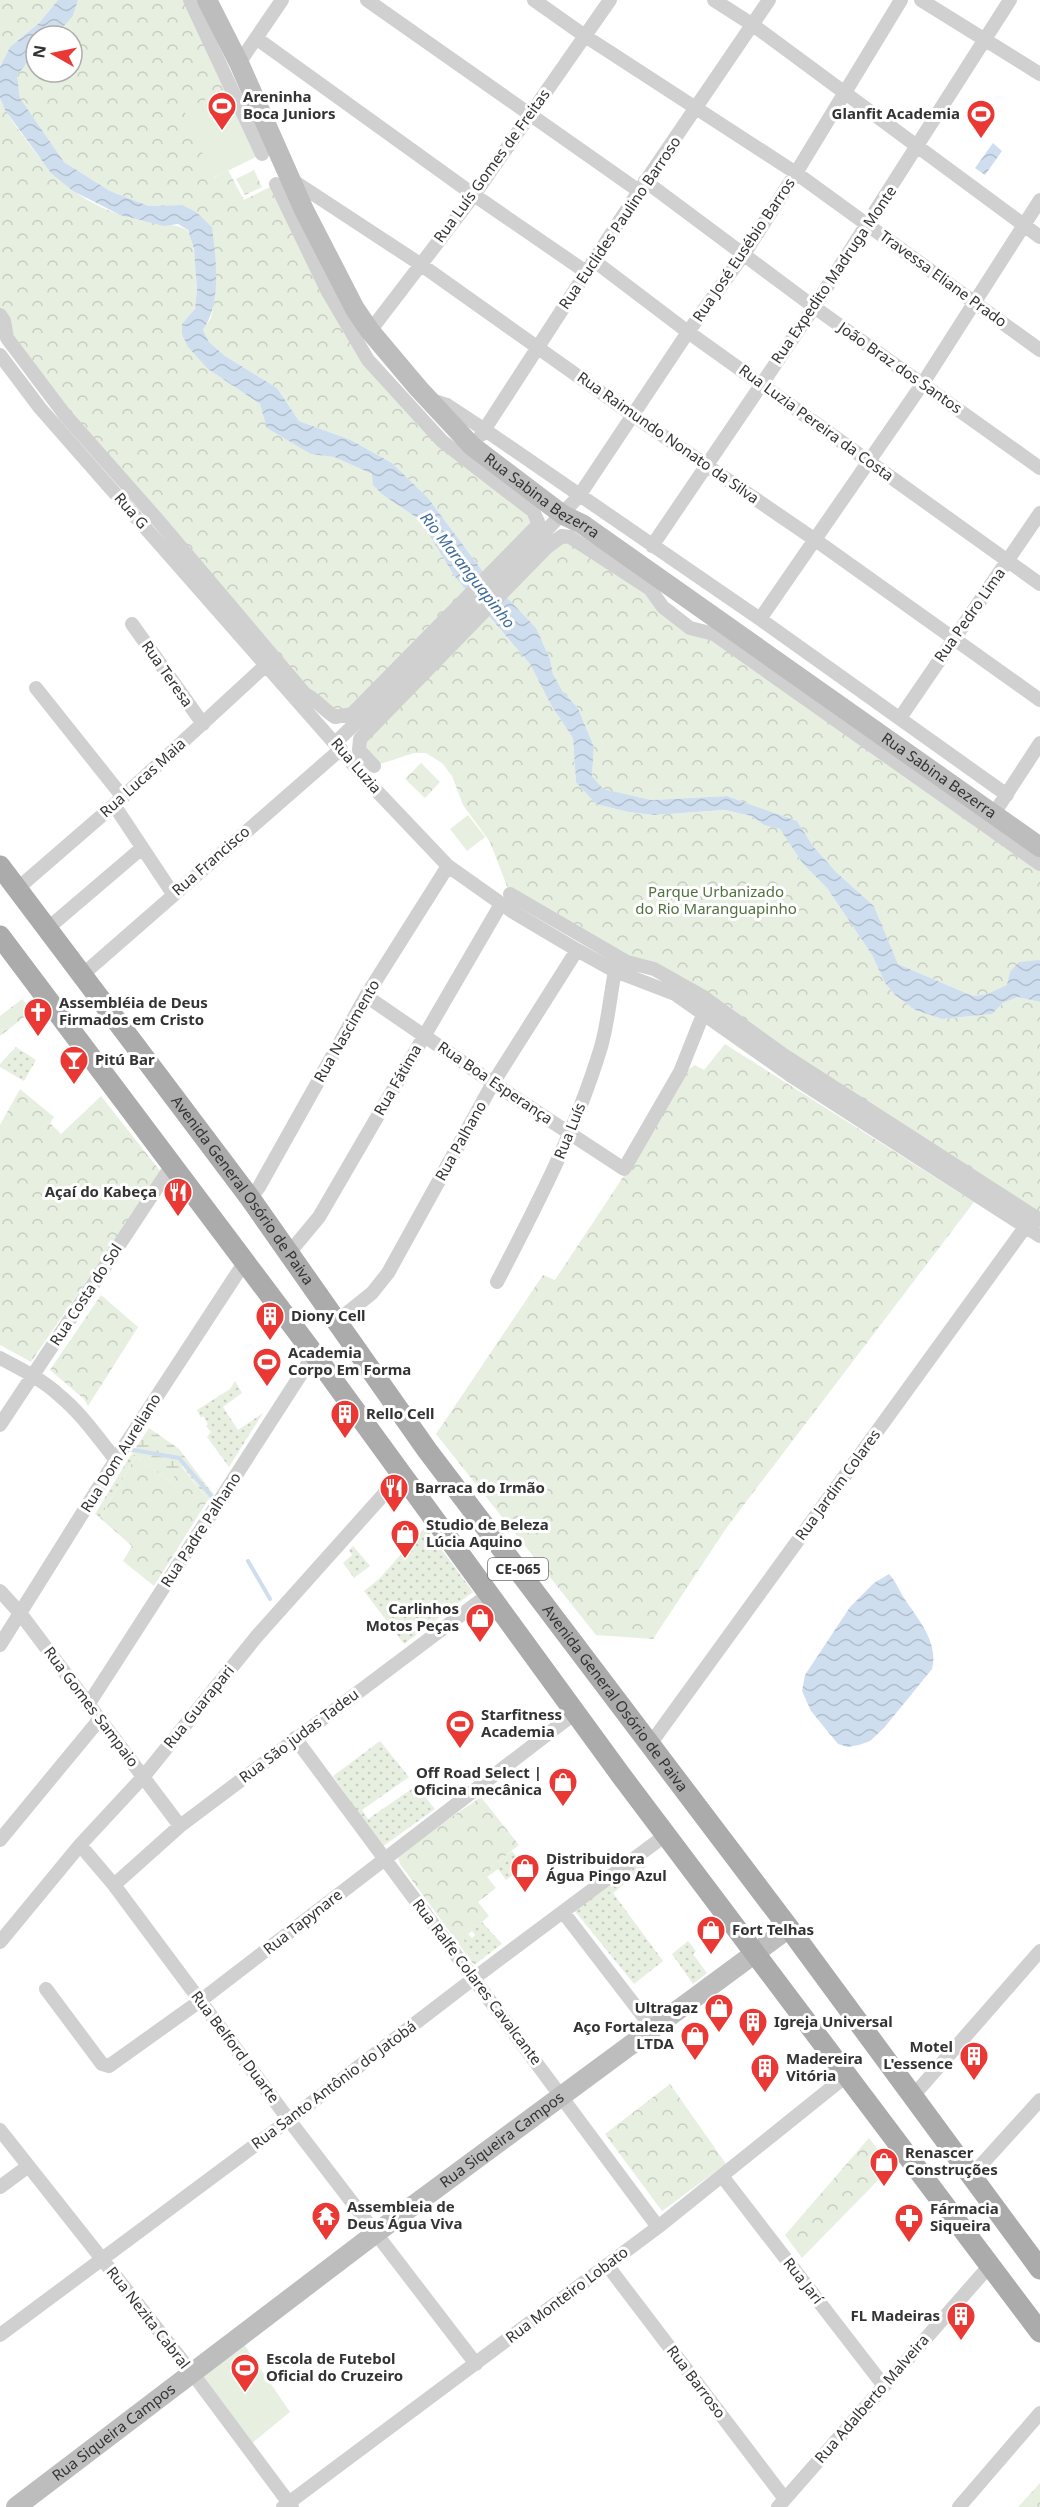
<svg xmlns="http://www.w3.org/2000/svg" width="1040" height="2507" font-family="'Noto Sans',sans-serif">
	<style>
		.grass { fill: url(#grass-dots) }
		.forest { fill: url(#forest-crowns) }
		.wetland { fill: url(#wetland-marsh) }
		.pitch { fill: #e7efe1 }
		.water { fill: url(#water-waves) }
		.lines { fill: none; stroke-linecap: round; stroke-linejoin: round }
		.stream { stroke: #cedeef; stroke-width: 4 }
		.street { stroke: #d0d0d0; stroke-width: 14 }
		.secondary { stroke: #bdbdbd; stroke-width: 20 }
		.primary { stroke: #ababab; stroke-width: 21 }
		.labels { text-anchor: middle; stroke-width: 6; stroke-linejoin: round; paint-order: stroke }
		.shield { fill: #fff; stroke: #707070; stroke-width: 1.5 }
		.shield-label { font-size: 14px; font-weight: bold; fill: #333 }
		.poi-label { font-size: 15px; font-weight: bold; fill: #333; stroke: #fff; text-anchor: start }
		.street-label { font-size: 15px; fill: #333; stroke: #fff }
		.park-label { font-size: 15px; fill: #50713e; stroke: #fff }
		.water-label { font-size: 16px; font-style: italic; fill: #3d6b99; stroke: #fff }
	</style>
	<defs>
		<pattern id="grass-dots" width="8" height="8" patternUnits="userSpaceOnUse" patternTransform="scale(1.5)"><rect width="8" height="8" fill="#e7efe1"/><path d="M2 2h.1M6 6h.1" fill="none" stroke="#c7cdc2" stroke-width="1.8" stroke-linecap="round"/></pattern>
		<pattern id="forest-crowns" width="20" height="18" patternUnits="userSpaceOnUse" patternTransform="scale(1.5)"><rect width="20" height="18" fill="#e7efe1"/><path d="M2 6a3 3 0 1 1 6 0M12 15a3 3 0 1 1 6 0" fill="none" stroke="#c7cdc2"/></pattern>
		<pattern id="wetland-marsh" width="20" height="14" patternUnits="userSpaceOnUse" patternTransform="scale(1.5)"><rect width="20" height="14" fill="#e7efe1"/><path d="M1 5h8M5 5V1M11 12h8M15 12V8" fill="none" stroke="#c7cdc2"/></pattern>
		<pattern id="water-waves" width="16" height="10" patternUnits="userSpaceOnUse" patternTransform="scale(1.5)"><rect width="16" height="10" fill="#cedeef"/><path d="M0 5q4-4 8 0t8 0" fill="none" stroke="#b1bfcd"/></pattern>
	</defs>
	<rect width="100%" height="100%" fill="#fff"/>
	<path class="grass" d="M 16,1047 L 36,1060 L 24,1081 L 0,1067 L 0,1064 Z
		M 235,1381 L 242,1393 L 223,1407 L 238,1430 L 263,1413 L 229,1467 L 207,1437 L 211,1432 L 206,1426 L 208,1424 L 203,1416 L 201,1418 L 197,1410 L 230,1389 Z
		M 132,1453 L 136,1456 L 100,1518 L 95,1514 Z
		M 425,1527 L 473,1592 L 404,1644 L 364,1591 L 379,1579 Z
		M 353,1546 L 370,1566 L 354,1578 L 343,1563 L 352,1555 L 349,1550 Z
		M 380,1741 L 409,1777 L 362,1810 L 368,1819 L 416,1786 L 435,1809 L 382,1847 L 333,1776 Z
		M 512,1851 L 524,1866 L 506,1880 L 498,1869 L 487,1877 L 484,1873 Z
		M 642,1859 L 647,1866 L 613,1893 L 663,1961 L 634,1984 L 574,1910 Z
		M 482,1922 L 502,1944 L 479,1961 L 462,1939 L 468,1934 L 472,1938 L 475,1935 L 472,1931 Z
		M 688,1941 L 696,1951 L 693,1954 L 707,1973 L 693,1984 L 672,1954 Z"/>
	<path class="forest" d="M 0,0 L 58,0 L 39,23 L 10,47 L 0,67 Z
		M 78,0 L 190,0 L 231,87 L 214,178 L 228,170 L 244,200 L 276,184 L 355,341 L 433,431 L 537,516 L 487,577 L 428,498 L 392,463 L 351,440 L 299,421 L 277,388 L 225,356 L 209,342 L 203,330 L 211,318 L 215,295 L 182,205 L 149,206 L 110,191 L 64,162 L 20,98 L 17,75 L 36,52 L 36,72 L 72,72 L 72,36 L 55,36 L 73,16 Z
		M 0,98 C 6,113 14,124 24,137 C 55,181 85,207 139,220 C 149,222 182,225 187,230 C 196,240 200,298 194,310 C 191,315 186,320 182,324 L 208,369 L 260,404 L 311,453 L 334,457 L 372,474 L 383,495 L 420,520 L 455,577 L 470,594 L 352,714 L 326,712 L 65,415 L 0,315 Z
		M 254,170 L 262,187 L 245,195 L 236,179 Z
		M 562,536 L 650,589 L 663,607 L 714,634 L 1040,864 L 1040,960 L 1010,972 L 1008,985 L 987,994 L 973,996 L 898,964 L 874,906 L 836,872 L 813,846 L 797,821 L 727,796 L 651,800 L 603,790 L 592,776 L 594,747 L 578,708 L 563,692 L 553,674 L 550,659 L 536,628 L 501,594 Z
		M 484,611 L 530,664 L 551,705 L 573,738 L 576,781 L 596,804 L 628,812 L 655,815 L 725,810 L 751,816 L 764,825 L 780,828 L 803,864 L 827,888 L 872,955 L 885,983 L 895,995 L 915,1010 L 942,1019 L 992,1014 L 1003,1003 L 1018,997 L 1040,1002 L 1040,1220 L 732,1018 L 510,894 L 490,842 L 463,805 L 452,776 L 442,763 L 426,753 L 414,753 L 374,766 L 360,739 Z
		M 421,763 L 440,782 L 425,798 L 405,779 Z
		M 22,999 L 33,1010 L 0,1036 L 0,1016 Z
		M 725,1044 L 974,1202 L 727,1527 L 653,1639 L 596,1635 L 436,1434 L 543,1275 L 555,1280 L 627,1171 L 679,1076 L 695,1065 L 704,1070 Z
		M 20,1089 L 54,1117 L 50,1123 L 61,1134 L 101,1096 L 161,1172 L 31,1362 L 0,1345 L 0,1125 Z
		M 101,1295 L 138,1327 L 88,1406 L 84,1399 L 50,1370 Z
		M 136,1456 L 170,1482 L 181,1466 L 208,1500 L 154,1586 L 123,1561 L 132,1546 L 100,1518 Z
		M 481,1797 L 519,1845 L 484,1873 L 496,1888 L 478,1902 L 489,1916 L 463,1939 L 479,1961 L 474,1965 L 400,1864 L 398,1857 L 402,1851 Z
		M 670,2084 L 726,2164 L 662,2211 L 605,2134 Z
		M 869,2138 L 891,2167 L 802,2258 L 785,2235 Z
		M 1040,2483 L 1040,2507 L 1018,2507 Z"/>
	<path class="wetland" d="M 149,1428 L 179,1449 L 215,1496 L 208,1500 L 182,1466 L 170,1482 L 132,1453 Z"/>
	<path class="pitch" d="M 231,87 L 262,154 L 213,178 L 184,110 Z
		M 468,815 L 485,837 L 467,851 L 450,829 Z
		M 241,2340 L 290,2412 L 251,2444 L 198,2375 Z"/>
	<path class="water" d="M 58,0 L 78,0 L 73,16 L 55,36 L 36,36 L 36,52 L 17,75 L 20,98 L 64,162 L 110,191 L 149,206 L 182,205 L 196,212 L 212,227 C 216,260 222,302 203,330 L 209,342 L 225,356 L 277,388 L 299,421 L 351,440 L 392,463 L 428,498 L 487,577 L 536,628 L 550,659 L 553,674 L 563,692 L 578,708 L 594,747 L 592,776 L 603,789 L 651,800 L 727,796 L 797,821 L 813,846 L 836,872 L 874,906 L 898,964 L 973,996 L 987,994 L 1007,985 L 1010,972 L 1019,962 L 1040,960 L 1040,1002 L 1018,997 L 1003,1003 L 992,1014 L 942,1019 L 915,1010 L 895,995 L 885,983 L 872,955 L 827,888 L 803,864 L 780,829 L 764,825 L 751,816 L 725,810 L 655,815 L 628,812 L 596,804 L 576,782 L 573,738 L 551,705 L 530,664 L 455,577 L 420,520 L 383,495 L 373,485 L 372,474 L 334,457 L 311,454 L 267,428 L 260,404 L 208,369 L 188,347 L 182,334 L 182,324 L 195,309 L 197,289 L 194,249 L 188,230 L 178,224 L 164,226 L 120,215 L 73,191 L 51,173 L 5,110 L 0,98 L 0,67 L 10,47 L 39,23 Z
		M 993,143 L 1002,151 L 985,175 L 975,168 Z
		M 889,1574 C 895,1580 899,1590 904,1598 C 918,1619 939,1643 932,1669 L 884,1728 L 870,1741 L 859,1745 L 848,1747 L 838,1744 L 811,1711 L 802,1691 L 805,1675 L 850,1607 L 874,1583 Z"/>
	<g class="lines">
		<path class="stream" d="M 128,1449 L 179,1458 L 213,1498
			M 248,1561 L 270,1599"/>
		<path class="street" d="M 190,0 L 262,154
			M 367,0 L 639,191
			M 534,0 L 585,36 L 796,173 L 1040,350
			M 714,0 L 753,25 L 1040,237
			M 921,0 L 1040,74
			M 256,38 L 474,195 L 586,272
			M 239,63 L 282,0
			M 292,180 L 420,264 L 634,416 L 814,539 L 1040,700
			M 645,181 L 814,307 L 1040,468
			M 593,260 L 688,332 L 1040,584
			M 0,315 L 4,321 L 7,338 L 65,415 L 156,518 L 305,694 C 317,700 324,710 335,717 L 352,714 L 536,527 L 538,522 L 533,511 L 442,441 L 368,360 L 328,292 L 276,184
			M 370,331 L 474,195 L 610,0
			M 0,355 L 40,408 L 373,787 L 448,866 L 513,912 L 577,950 L 615,971 L 675,994 L 790,1075 L 1040,1236
			M 431,400 L 447,405 L 485,430 L 760,619 L 1007,795
			M 481,435 L 639,191 L 769,0
			M 652,546 L 814,307 L 1010,0
			M 760,619 L 923,383 L 1040,200
			M 132,624 L 203,724
			M 36,688 L 122,796
			M 900,718 L 1040,513
			M 336,742 L 432,650 L 579,496 L 688,332 L 744,254 L 796,173 L 901,0
			M 374,766 L 359,750 L 360,739 L 547,547 L 562,536 L 570,537 L 650,589 L 663,607 L 690,628 L 714,634 L 1040,864
			M 114,805 L 173,894
			M 993,815 L 1040,743
			M 17,889 L 114,805 L 266,665
			M 510,894 L 627,962 L 654,969 L 702,996 L 785,1056 L 1040,1220
			M 47,929 L 142,848
			M 81,976 L 341,749
			M 366,996 L 493,1083 L 624,1169 L 680,1072 L 704,1012
			M 250,1198 L 259,1187 L 366,996 L 448,866
			M 289,1253 L 319,1217 L 501,904
			M 497,1282 C 537,1205 576,1130 601,1047 C 608,1023 610,996 615,971
			M 336,1322 L 372,1293 L 388,1273 L 493,1083 L 577,950
			M 0,1358 C 21,1369 43,1380 60,1396 C 82,1414 98,1438 116,1460
			M 0,1425 L 172,1165
			M 0,1591 L 20,1613 L 180,1826
			M 0,1645 L 127,1442 L 244,1263
			M 88,1705 L 314,1354
			M 295,1738 L 658,2227
			M 651,1743 L 1026,1226
			M 0,1840 L 99,1720
			M 80,1845 L 114,1885 L 289,2120 L 476,2364
			M 114,1885 L 180,1826 L 489,1594
			M 563,1912 L 653,2029
			M 0,1942 L 80,1845 L 144,1776 L 257,1636 L 401,1475
			M 46,1989 L 102,2064 L 109,2066 L 200,2001 L 575,1713
			M 913,2096 L 1040,1951
			M 0,2130 L 193,2374 L 292,2507
			M 972,2175 L 1040,2100
			M 722,2176 L 884,2386
			M 0,2187 L 27,2167
			M 607,2265 L 785,2499
			M 0,2335 L 289,2120 L 473,1979 L 667,1834
			M 283,2507 L 658,2227 L 846,2076
			M 778,2507 L 991,2264
			M 959,2507 L 1040,2413"/>
		<g class="secondary">
			<path id="s1" d="M 207,0 L 239,63 L 304,210 L 355,309 L 370,331 L 418,388 L 472,446 L 563,515 L 582,524 L 1040,847"/>
			<path id="s2" d="M 16,2507 L 376,2233 L 789,1928"/>
		</g>
		<g class="primary">
			<path id="s3" d="M 0,866 L 250,1198 L 427,1450 L 789,1928 L 1040,2269"/>
			<path d="M 0,936 L 314,1354 L 620,1774 L 1040,2332"/>
		</g>
	</g>
	<defs>
		<g id="stadium-pin" transform="scale(1.5)"><path d="M0 17L-7.5 6A9.5 9.5 0 1 1 7.5 6Z" fill="#ea3934" stroke="#fff"/><path d="M0-5a6.5 5 0 1 0 0 10a6.5 5 0 1 0 0-10ZM-3.5-1.8h7v3.6h-7Z" fill="#fff"/></g>
		<g id="church-pin" transform="scale(1.5)"><path d="M0 17L-7.5 6A9.5 9.5 0 1 1 7.5 6Z" fill="#ea3934" stroke="#fff"/><path d="M-1.2-6h2.4v3.5h3.3v2.4h-3.3V6h-2.4V-.1h-3.3v-2.4h3.3Z" fill="#fff"/></g>
		<g id="bar-pin" transform="scale(1.5)"><path d="M0 17L-7.5 6A9.5 9.5 0 1 1 7.5 6Z" fill="#ea3934" stroke="#fff"/><path d="M-6-5H6L.8 .8V4.5H3.5V6h-7V4.5H-.8V.8Z" fill="#fff"/></g>
		<g id="restaurant-pin" transform="scale(1.5)"><path d="M0 17L-7.5 6A9.5 9.5 0 1 1 7.5 6Z" fill="#ea3934" stroke="#fff"/><path d="M-5-6h1v4h1v-4h1v4h1v-4h1v5L-1.5 .5V6h-2V.5L-5-1ZM5-6V6H3V1.5H1.5Q1.5-4 5-6Z" fill="#fff"/></g>
		<g id="building-pin" transform="scale(1.5)"><path d="M0 17L-7.5 6A9.5 9.5 0 1 1 7.5 6Z" fill="#ea3934" stroke="#fff"/><path d="M-4-6H4V6H1V3H-1V6H-4ZM-2.5-4.3h1.7v1.8h-1.7ZM.8-4.3h1.7v1.8H.8ZM-2.5-1h1.7V.8h-1.7ZM.8-1h1.7V.8H.8Z" fill="#fff"/></g>
		<g id="shop-pin" transform="scale(1.5)"><path d="M0 17L-7.5 6A9.5 9.5 0 1 1 7.5 6Z" fill="#ea3934" stroke="#fff"/><path d="M-5-2.5h2.3a2.7 3.5 0 0 1 5.4 0H5L5.5 6h-11ZM-1.5-2.5h3a1.5 2.3 0 0 0-3 0Z" fill="#fff"/></g>
		<g id="temple-pin" transform="scale(1.5)"><path d="M0 17L-7.5 6A9.5 9.5 0 1 1 7.5 6Z" fill="#ea3934" stroke="#fff"/><path d="M0-6L5-2H3V0L6.5 2.5H4V6H1.5V3h-3V6H-4V2.5H-6.5L-3 0V-2H-5Z" fill="#fff"/></g>
		<g id="pharmacy-pin" transform="scale(1.5)"><path d="M0 17L-7.5 6A9.5 9.5 0 1 1 7.5 6Z" fill="#ea3934" stroke="#fff"/><path d="M-2-6h4v4h4v4h-4v4h-4v-4h-4v-4h4Z" fill="#fff"/></g>
	</defs>
	<g fill-rule="evenodd">
		<use href="#stadium-pin" x="222" y="106"/>
		<use href="#stadium-pin" x="981" y="114"/>
		<use href="#church-pin" x="38" y="1012"/>
		<use href="#bar-pin" x="74" y="1060"/>
		<use href="#restaurant-pin" x="178" y="1192"/>
		<use href="#building-pin" x="270" y="1316"/>
		<use href="#stadium-pin" x="267" y="1362"/>
		<use href="#building-pin" x="345" y="1414"/>
		<use href="#restaurant-pin" x="394" y="1488"/>
		<use href="#shop-pin" x="405" y="1534"/>
		<use href="#shop-pin" x="480" y="1618"/>
		<use href="#stadium-pin" x="460" y="1724"/>
		<use href="#shop-pin" x="563" y="1782"/>
		<use href="#shop-pin" x="525" y="1868"/>
		<use href="#shop-pin" x="711" y="1930"/>
		<use href="#shop-pin" x="719" y="2008"/>
		<use href="#building-pin" x="753" y="2022"/>
		<use href="#shop-pin" x="695" y="2036"/>
		<use href="#building-pin" x="974" y="2056"/>
		<use href="#building-pin" x="765" y="2068"/>
		<use href="#shop-pin" x="884" y="2162"/>
		<use href="#temple-pin" x="326" y="2216"/>
		<use href="#pharmacy-pin" x="909" y="2218"/>
		<use href="#building-pin" x="961" y="2316"/>
		<use href="#stadium-pin" x="245" y="2368"/>
	</g>
	<g class="labels">
		<rect class="shield" x="488" y="1558" width="60" height="22" rx="4.5"/>
		<g class="shield-label">
			<text x="518" y="1574">CE-065</text>
		</g>
		<g class="poi-label">
			<text x="243" y="102">Areninha<tspan x="243" dy="17">Boca Juniors</tspan></text>
			<text x="960" y="119" text-anchor="end">Glanfit Academia</text>
			<text x="59" y="1008">Assembléia de Deus<tspan x="59" dy="17">Firmados em Cristo</tspan></text>
			<text x="95" y="1065">Pitú Bar</text>
			<text x="157" y="1197" text-anchor="end">Açaí do Kabeça</text>
			<text x="291" y="1321">Diony Cell</text>
			<text x="288" y="1358">Academia<tspan x="288" dy="17">Corpo Em Forma</tspan></text>
			<text x="366" y="1419">Rello Cell</text>
			<text x="415" y="1493">Barraca do Irmão</text>
			<text x="426" y="1530">Studio de Beleza<tspan x="426" dy="17">Lúcia Aquino</tspan></text>
			<text x="459" y="1614" text-anchor="end">Carlinhos<tspan x="459" dy="17">Motos Peças</tspan></text>
			<text x="481" y="1720">Starfitness<tspan x="481" dy="17">Academia</tspan></text>
			<text x="542" y="1778" text-anchor="end">Off Road Select |<tspan x="542" dy="17">Oficina mecânica</tspan></text>
			<text x="546" y="1864">Distribuidora<tspan x="546" dy="17">Água Pingo Azul</tspan></text>
			<text x="732" y="1935">Fort Telhas</text>
			<text x="698" y="2013" text-anchor="end">Ultragaz</text>
			<text x="774" y="2027">Igreja Universal</text>
			<text x="674" y="2032" text-anchor="end">Aço Fortaleza<tspan x="674" dy="17">LTDA</tspan></text>
			<text x="953" y="2052" text-anchor="end">Motel<tspan x="953" dy="17">L'essence</tspan></text>
			<text x="786" y="2064">Madereira<tspan x="786" dy="17">Vitória</tspan></text>
			<text x="905" y="2158">Renascer<tspan x="905" dy="17">Construções</tspan></text>
			<text x="347" y="2212">Assembleia de<tspan x="347" dy="17">Deus Água Viva</tspan></text>
			<text x="930" y="2214">Fármacia<tspan x="930" dy="17">Siqueira</tspan></text>
			<text x="940" y="2321" text-anchor="end">FL Madeiras</text>
			<text x="266" y="2364">Escola de Futebol<tspan x="266" dy="17">Oficial do Cruzeiro</tspan></text>
		</g>
		<g class="street-label">
			<text transform="translate(492 166) rotate(-54)" y="5">Rua Luís Gomes de Freitas</text>
			<text transform="translate(620 223) rotate(-56)" y="5">Rua Euclides Paulino Barroso</text>
			<text transform="translate(744 250) rotate(-56)" y="5">Rua José Eusébio Barros</text>
			<text transform="translate(834 275) rotate(-56)" y="5">Rua Expedito Madruga Monte</text>
			<text transform="translate(943 279) rotate(36)" y="5">Travessa Eliane Prado</text>
			<text transform="translate(900 368) rotate(35)" y="5">João Braz dos Santos</text>
			<text transform="translate(816 423) rotate(36)" y="5">Rua Luzia Pereira da Costa</text>
			<text transform="translate(668 438) rotate(35)" y="5">Rua Raimundo Nonato da Silva</text>
			<text dy="5" stroke="none"><textPath href="#s1" startOffset="609">Rua Sabina Bezerra</textPath></text>
			<text transform="translate(131 511) rotate(49)" y="5">Rua G</text>
			<text transform="translate(970 615) rotate(-55)" y="5">Rua Pedro Lima</text>
			<text transform="translate(167 674) rotate(55)" y="5">Rua Teresa</text>
			<text transform="translate(356 766) rotate(49)" y="5">Rua Luzia</text>
			<text dy="5" stroke="none"><textPath href="#s1" startOffset="1095">Rua Sabina Bezerra</textPath></text>
			<text transform="translate(143 778) rotate(-42)" y="5">Rua Lucas Maia</text>
			<text transform="translate(211 861) rotate(-41)" y="5">Rua Francisco</text>
			<text transform="translate(347 1031) rotate(-60)" y="5">Rua Nascimento</text>
			<text transform="translate(398 1080) rotate(-60)" y="5">Rua Fátima</text>
			<text transform="translate(495 1083) rotate(34)" y="5">Rua Boa Esperança</text>
			<text transform="translate(570 1131) rotate(-68)" y="5">Rua Luís</text>
			<text transform="translate(461 1141) rotate(-61)" y="5">Rua Palhano</text>
			<text dy="5" stroke="none"><textPath href="#s3" startOffset="405">Avenida General Osório de Paiva</textPath></text>
			<text transform="translate(86 1295) rotate(-57)" y="5">Rua Costa do Sol</text>
			<text transform="translate(121 1453) rotate(-58)" y="5">Rua Dom Aureliano</text>
			<text transform="translate(838 1485) rotate(-54)" y="5">Rua Jardim Colares</text>
			<text transform="translate(201 1530) rotate(-57)" y="5">Rua Padre Palhano</text>
			<text dy="5" stroke="none"><textPath href="#s3" startOffset="1035">Avenida General Osório de Paiva</textPath></text>
			<text transform="translate(91 1707) rotate(53)" y="5">Rua Gomes Sampaio</text>
			<text transform="translate(199 1707) rotate(-51)" y="5">Rua Guarapari</text>
			<text transform="translate(299 1736) rotate(-37)" y="5">Rua São judas Tadeu</text>
			<text transform="translate(303 1922) rotate(-38)" y="5">Rua Tapynare</text>
			<text transform="translate(477 1982) rotate(53)" y="5">Rua Ralfe Colares Cavalcante</text>
			<text transform="translate(235 2047) rotate(53)" y="5">Rua Belford Duarte</text>
			<text transform="translate(334 2085) rotate(-37)" y="5">Rua Santo Antônio do Jatobá</text>
			<text dy="5" stroke="none"><textPath href="#s2" startOffset="609">Rua Siqueira Campos</textPath></text>
			<text transform="translate(803 2281) rotate(52)" y="5">Rua Jarí</text>
			<text transform="translate(567 2295) rotate(-37)" y="5">Rua Monteiro Lobato</text>
			<text transform="translate(148 2318) rotate(52)" y="5">Rua Nezita Cabral</text>
			<text transform="translate(696 2382) rotate(53)" y="5">Rua Barroso</text>
			<text transform="translate(872 2399) rotate(-49)" y="5">Rua Adalberto Malveira</text>
			<text dy="5" stroke="none"><textPath href="#s2" startOffset="123">Rua Siqueira Campos</textPath></text>
		</g>
		<g class="park-label">
			<text x="716" y="897">Parque Urbanizado<tspan x="716" dy="17">do Rio Maranguapinho</tspan></text>
		</g>
		<g class="water-label">
			<text transform="translate(468 570) rotate(52)" y="6">Rio Maranguapinho</text>
		</g>
	</g>
	<g transform="translate(54 54) rotate(279)"><circle r="28" fill="#ffffff" stroke="#adadad" stroke-width="1.5"/>
	<path d="M0-4.5L10 22L0 15L-10 22Z" fill="#ea3934"/>
	<text y="-9" font-size="16" font-weight="bold" text-anchor="middle" fill="#333333">N</text>
	</g>
</svg>
